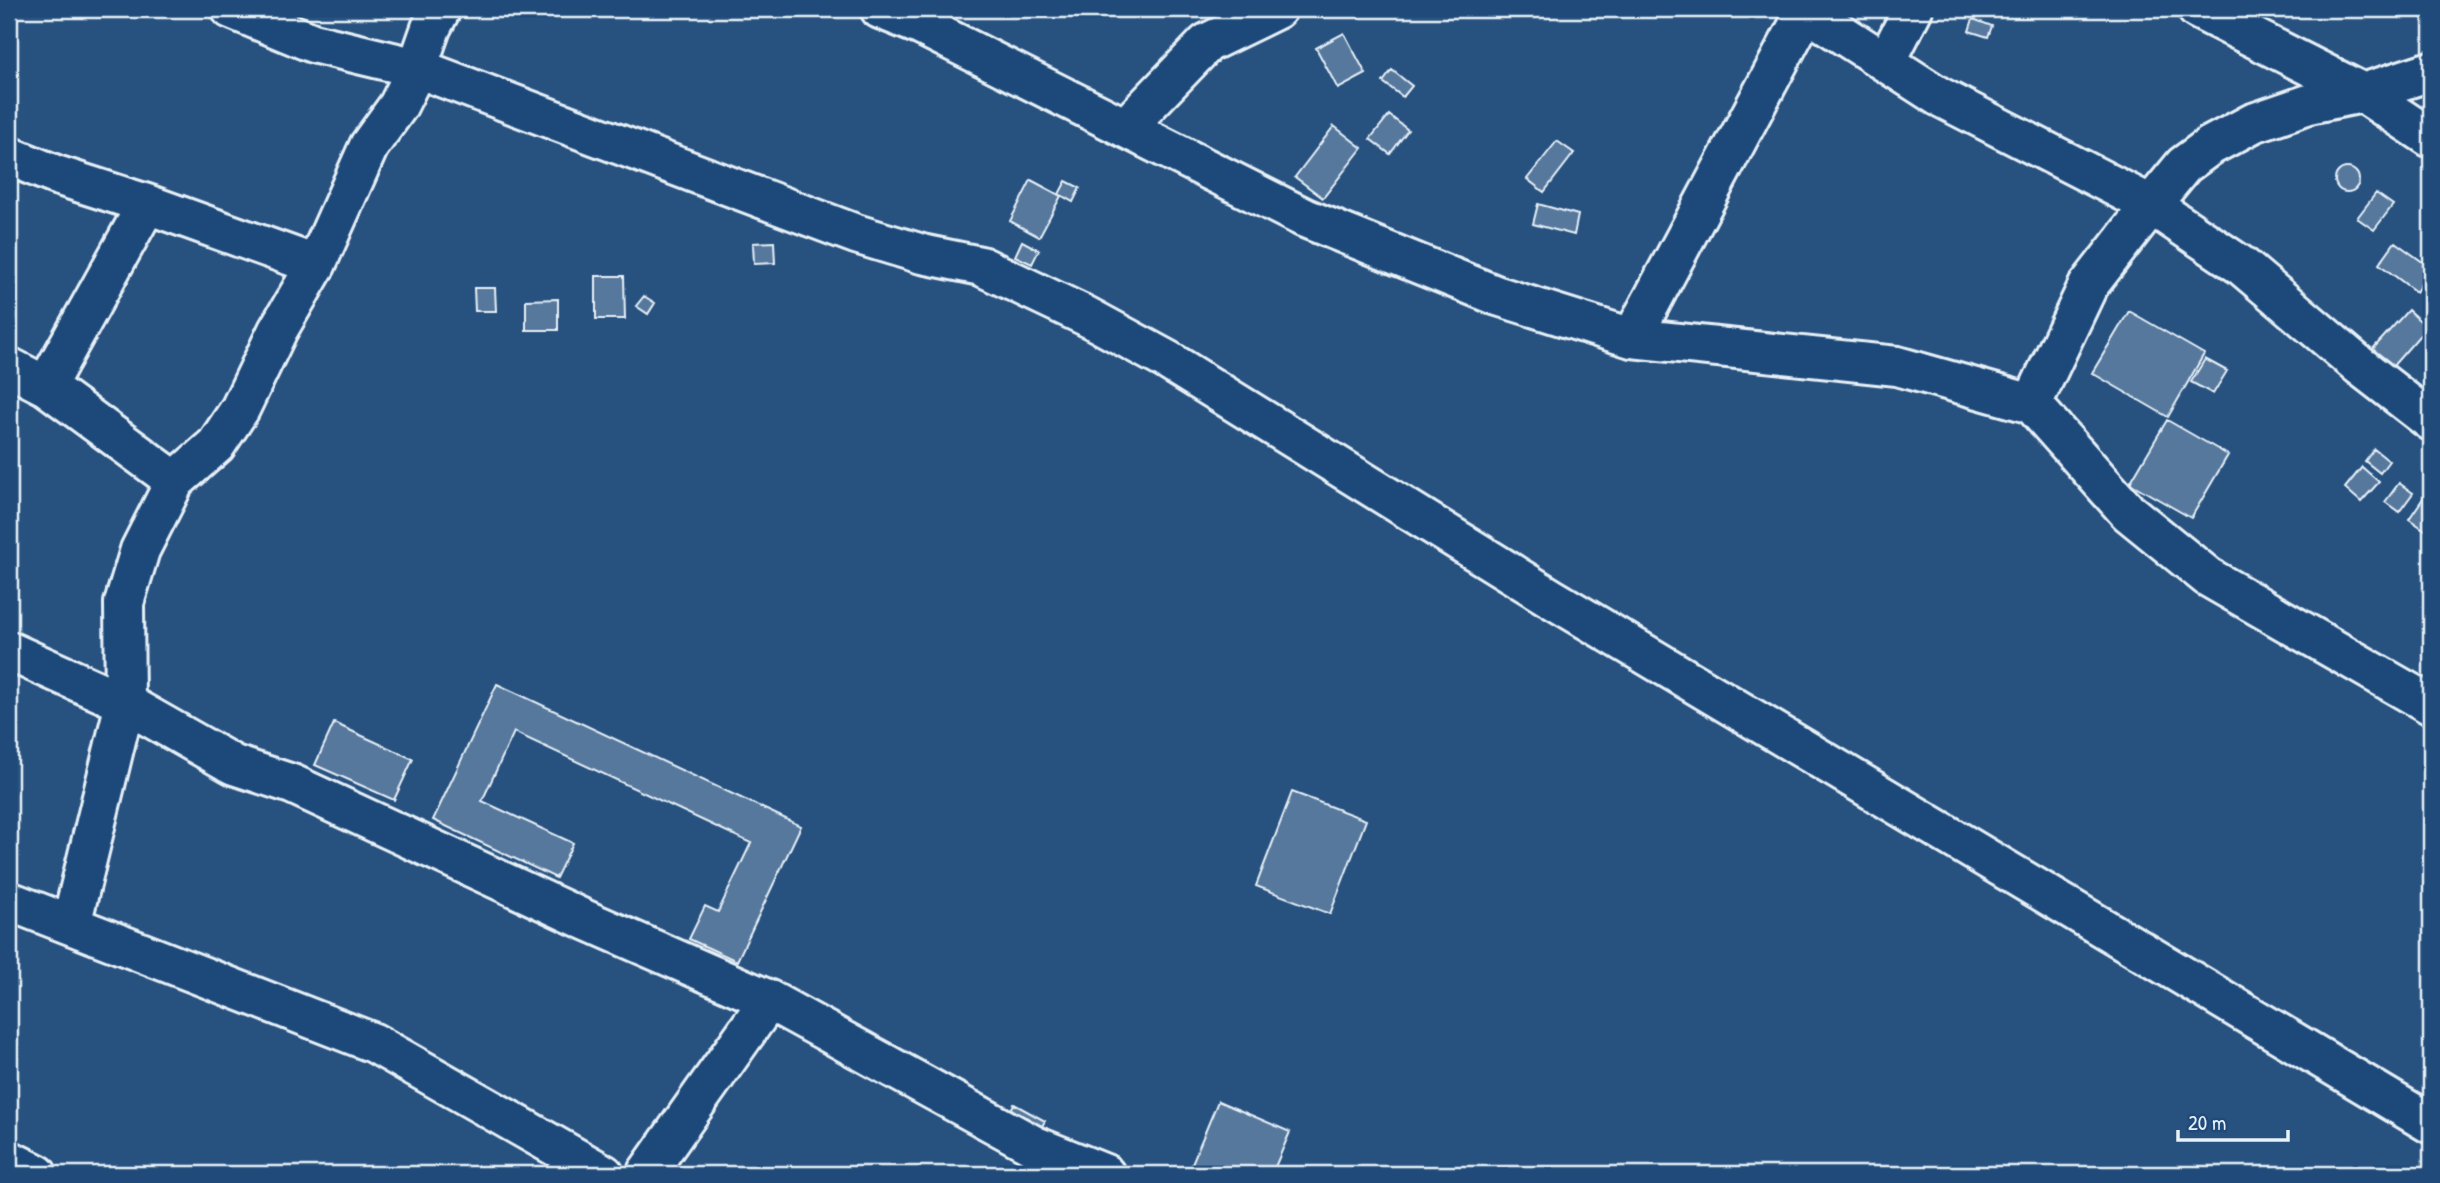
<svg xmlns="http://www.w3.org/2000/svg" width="2440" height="1183" font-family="'Patrick Hand',sans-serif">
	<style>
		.building { fill: #57789d; stroke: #e8f1f8; stroke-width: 2 }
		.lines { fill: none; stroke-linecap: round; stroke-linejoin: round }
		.street-casing { stroke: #e8f1f8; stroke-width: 44 }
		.street { stroke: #1f4a7a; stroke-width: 38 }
	</style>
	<rect width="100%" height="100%" fill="#27517f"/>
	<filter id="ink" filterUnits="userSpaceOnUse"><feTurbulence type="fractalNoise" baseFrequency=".0143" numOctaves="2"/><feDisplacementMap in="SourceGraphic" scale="14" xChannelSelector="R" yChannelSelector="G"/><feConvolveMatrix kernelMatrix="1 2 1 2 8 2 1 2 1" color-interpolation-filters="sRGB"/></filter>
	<g filter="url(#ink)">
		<path class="building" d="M 1996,9 L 2013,9 L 2010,15 Z
			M 1973,19 L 1992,26 L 1988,37 L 1969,31 Z
			M 1344,33 L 1366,74 L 1338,89 L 1316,48 Z
			M 1392,70 L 1412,86 L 1403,97 L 1383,82 Z
			M 1389,115 L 1408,130 L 1390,154 L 1370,139 Z
			M 1334,126 L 1362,148 L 1323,198 L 1295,177 Z
			M 1557,141 L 1574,153 L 1544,192 L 1527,179 Z
			M2335 180a12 12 0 1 1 24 0a12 12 0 1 1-24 0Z
			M 1031,180 L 1061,196 L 1039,237 L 1010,221 Z
			M 1066,181 L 1080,188 L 1073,202 L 1059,194 Z
			M 2376,193 L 2393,205 L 2374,230 L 2357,218 Z
			M 1538,204 L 1578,215 L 1574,235 L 1533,224 Z
			M 1022,241 L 1039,250 L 1032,264 L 1015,256 Z
			M 774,242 L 775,263 L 754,264 L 753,243 Z
			M 2395,242 L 2431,268 L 2416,292 L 2379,264 Z
			M 596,276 L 624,276 L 625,319 L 596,319 Z
			M 474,288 L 495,288 L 496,311 L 475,311 Z
			M 644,296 L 655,303 L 648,314 L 636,306 Z
			M 558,299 L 558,330 L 526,330 L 526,300 Z
			M 2408,310 L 2427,327 L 2391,368 L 2371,351 Z
			M 2129,311 L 2204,354 L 2168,417 L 2092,373 Z
			M 2205,359 L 2227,371 L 2213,394 L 2191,382 Z
			M 2167,420 L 2228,455 L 2191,518 L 2130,483 Z
			M 2374,449 L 2389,461 L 2380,473 L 2365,461 Z
			M 2362,467 L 2379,482 L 2361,502 L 2345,488 Z
			M 2399,483 L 2413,493 L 2399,512 L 2385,502 Z
			M 2428,491 L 2431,493 L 2431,534 L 2409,519 Z
			M 497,684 L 801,826 L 737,961 L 689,939 L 705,906 L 718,912 L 751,843 L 514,732 L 482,801 L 573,843 L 556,878 L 433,820 Z
			M 334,723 L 413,759 L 394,800 L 315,765 Z
			M 1292,792 L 1366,820 L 1330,914 L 1256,886 Z
			M 1218,1101 L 1290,1132 L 1272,1174 L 1188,1173 Z
			M 1014,1104 L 1045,1121 L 1032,1144 L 1001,1127 Z"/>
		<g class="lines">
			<g class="street-casing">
				<path id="street" d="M 231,9 L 313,43 L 417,68 L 856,234 L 922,254 L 981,266 L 1086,316 L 1167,360 L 1551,598 L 2431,1124
					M 880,9 L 922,26 L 1305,218 L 1498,296 L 1632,338 L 1897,366 L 2032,404 L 2128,512 L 2208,577 L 2431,705
					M 1803,9 L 1938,96 L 2151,205 L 2184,165 L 2210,146 L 2253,123 L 2309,104 L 2363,93 L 2431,71
					M 2197,9 L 2363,93 L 2431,138
					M 1886,62 L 1913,9
					M 1126,127 L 1207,43 L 1277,9
					M 9,156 L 56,175 L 147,204 L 46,386
					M 147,204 L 316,265
					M 1632,338 L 1806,11
					M 9,367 L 46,386 L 175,481 L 140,550 L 124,603 L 125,703 L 234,765 L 292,784 L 579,917 L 769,1000 L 1035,1146 L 1105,1174
					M 2032,404 L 2088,286 L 2151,205 L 2242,266 L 2360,366 L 2431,421
					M 175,481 L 216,445 L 240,409 L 278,330 L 316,265 L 369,146 L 398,106 L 417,68 L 431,28 L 441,9
					M 9,651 L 125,703 L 71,925
					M 9,901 L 374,1043 L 604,1174
					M 9,1160 L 37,1174
					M 646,1174 L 769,1000"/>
			</g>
			<use href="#street" class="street"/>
		</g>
	</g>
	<rect width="2440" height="1183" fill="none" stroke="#1f4a7a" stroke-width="35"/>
	<rect x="18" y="18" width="2405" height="1148" fill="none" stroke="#e8f1f8" stroke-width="2.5" filter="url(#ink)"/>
	<path d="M2178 1130v10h110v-10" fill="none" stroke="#e8f1f8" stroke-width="3.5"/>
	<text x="2188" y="1130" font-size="21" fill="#e8f1f8" stroke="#1f4a7a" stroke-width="5" paint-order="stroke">20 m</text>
</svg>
